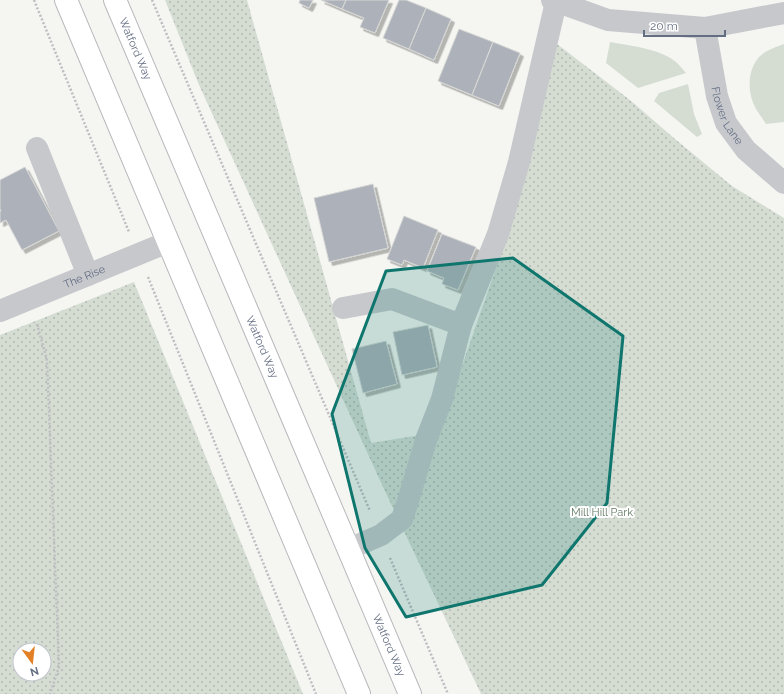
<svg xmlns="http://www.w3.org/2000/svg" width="784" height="694" font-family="Raleway,sans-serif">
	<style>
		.grass { fill: #d5ddd3 }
		.park { fill: url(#park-dots); fill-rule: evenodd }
		.building { fill: #adb2ba; stroke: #d6d7d5; filter: url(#shadow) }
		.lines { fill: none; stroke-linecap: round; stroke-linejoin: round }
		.highway-casing { stroke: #b8b9bd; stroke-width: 24 }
		.path { stroke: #bdbec1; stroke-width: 2.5; stroke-dasharray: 2 2; stroke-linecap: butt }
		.minor { stroke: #c6c8cc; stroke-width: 22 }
		.highway { stroke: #fff; stroke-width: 22 }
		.marked { fill: #0f766e; fill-opacity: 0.2; stroke: #0f766e; stroke-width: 3; stroke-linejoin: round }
		.labels { text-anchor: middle; stroke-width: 4; stroke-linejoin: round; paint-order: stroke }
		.street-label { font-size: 11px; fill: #646e83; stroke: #fff }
		.park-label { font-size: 11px; fill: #637a64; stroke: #fff }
	</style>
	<defs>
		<pattern id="park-dots" width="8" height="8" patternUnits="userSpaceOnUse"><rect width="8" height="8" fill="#d5ddd3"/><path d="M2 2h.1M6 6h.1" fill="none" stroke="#b0b7b1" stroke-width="1.8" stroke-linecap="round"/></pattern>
		<filter id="shadow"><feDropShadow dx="3.5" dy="3.5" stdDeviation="0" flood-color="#0004"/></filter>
	</defs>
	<rect width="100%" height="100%" fill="#f5f6f2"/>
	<path class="grass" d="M 610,42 C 631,46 666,49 680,66 C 682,68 684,71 686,73 L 638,88 L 606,63 Z
		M 784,44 L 784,122 L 766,124 C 763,119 759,114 756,109 C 747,93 747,71 759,57 C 766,50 776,47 784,44 Z
		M 688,84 L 694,114 L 702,134 L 697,137 L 654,101 L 659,93 Z"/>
	<path class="park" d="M 165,0 L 247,0 L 371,443 L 439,432 L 512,222 L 557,44 L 630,100 L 675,139 L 732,186 L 784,218 L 784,694 L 481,694 L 383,487 L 199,85 Z
		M 134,282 L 303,694 L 0,694 L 0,335 ZM 20,650 L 44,650 L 44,674 L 20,674 Z"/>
	<path class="building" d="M 300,0 L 313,0 L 309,8 L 299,3 Z
		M 321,0 L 346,0 L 342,9 Z
		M 346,0 L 389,0 L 375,33 L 360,27 L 364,18 L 342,9 Z
		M 399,0 L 406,0 L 426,8 L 409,49 L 383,38 Z
		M 426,8 L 451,19 L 434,60 L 409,49 Z
		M 459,29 L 493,42 L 472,95 L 438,81 Z
		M 493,42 L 520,53 L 499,106 L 472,95 Z
		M 25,167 L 59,231 L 22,250 L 6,220 L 0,223 L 0,211 L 1,211 L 0,209 L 0,180 Z
		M 373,184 L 388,248 L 329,262 L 314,198 Z
		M 404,216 L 438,230 L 423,268 L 404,260 L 402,265 L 387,259 Z
		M 442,234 L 476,247 L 458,290 L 442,284 L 444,278 L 427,271 Z
		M 428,325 L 437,367 L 402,375 L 393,332 Z
		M 386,341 L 397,384 L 363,393 L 352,349 Z"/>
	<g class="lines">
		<g class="highway-casing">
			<g id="highway">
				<path d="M 66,0 L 359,694"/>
				<path id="s3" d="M 115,0 L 410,694"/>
			</g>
		</g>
		<path class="path" d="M 34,0 L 129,232
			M 152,0 L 370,511
			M 148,277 L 316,694
			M 37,324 L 47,360 L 59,667 L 50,694
			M 390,558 L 448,694"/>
		<g class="minor">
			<path d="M 552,0 L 608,20 L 705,28 L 784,13"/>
			<path id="s1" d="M 705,28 L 717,96 L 726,123 L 746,150 L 784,183"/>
			<path d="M 37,148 L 88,275"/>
			<path d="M 343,308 L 392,299 L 461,325 L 442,399 L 426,440 L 409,498 L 402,519 L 381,535 L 349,549"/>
			<path id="s2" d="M 0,311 L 168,242"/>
			<path d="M 461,325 L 498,234 L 519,162 L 556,2"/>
		</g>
		<use href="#highway" class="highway"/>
	</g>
	<path class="marked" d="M 513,258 L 623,336 L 607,503 L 542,585 L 406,617 L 365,548 L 332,414 L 386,271 Z"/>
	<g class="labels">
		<g class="street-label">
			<text dy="4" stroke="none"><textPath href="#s3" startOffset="53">Watford Way</textPath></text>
			<text dy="4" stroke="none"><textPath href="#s1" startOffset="91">Flower Lane</textPath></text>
			<text dy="4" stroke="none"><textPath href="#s2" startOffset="91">The Rise</textPath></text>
			<text dy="4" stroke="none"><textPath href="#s3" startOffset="377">Watford Way</textPath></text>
			<text dy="4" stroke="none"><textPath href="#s3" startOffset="701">Watford Way</textPath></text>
		</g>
		<g class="park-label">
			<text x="602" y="516">Mill Hill Park</text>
		</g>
	</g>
	<g transform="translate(32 662) rotate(165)"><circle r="19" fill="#ffffff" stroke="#c1c5cd"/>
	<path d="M0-3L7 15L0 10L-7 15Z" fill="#e38025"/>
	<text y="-6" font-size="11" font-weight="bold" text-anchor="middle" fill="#646e83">N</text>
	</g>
	<path d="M644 30v6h81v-6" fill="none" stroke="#646e83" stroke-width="2"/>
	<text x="650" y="30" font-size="12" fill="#646e83" stroke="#ffffff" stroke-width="3" paint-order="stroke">20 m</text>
</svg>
